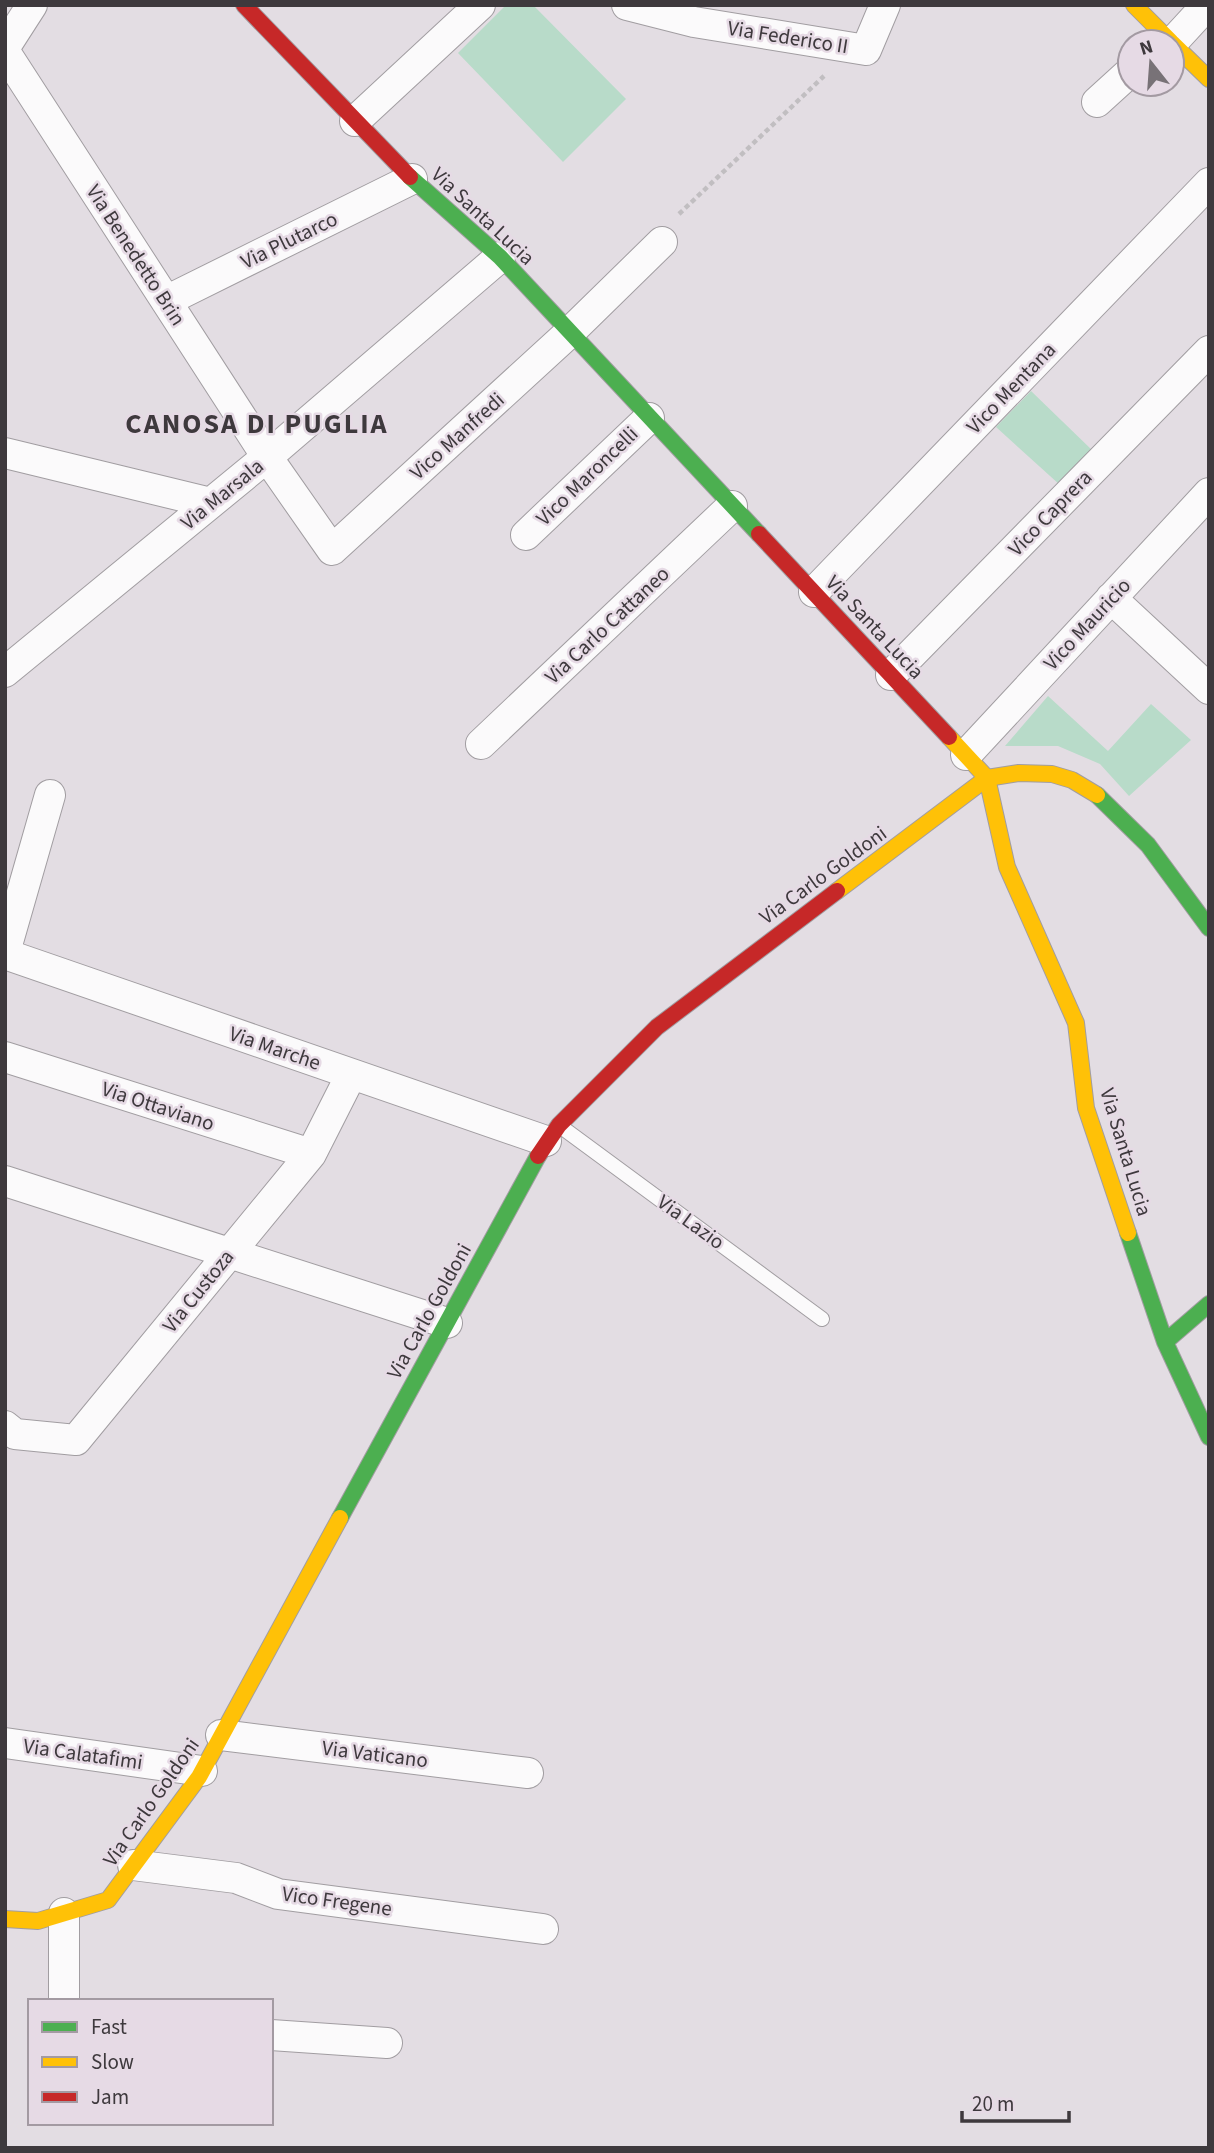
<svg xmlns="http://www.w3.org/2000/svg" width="1214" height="2153" font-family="'Source Sans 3',sans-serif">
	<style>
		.green { fill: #b8dbc9 }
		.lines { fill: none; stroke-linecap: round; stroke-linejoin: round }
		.lane-casing { stroke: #a19da1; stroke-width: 16 }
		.street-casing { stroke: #a19da1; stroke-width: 32 }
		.fast-casing { stroke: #a19da1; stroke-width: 18 }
		.slow-casing { stroke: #a19da1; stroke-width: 18 }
		.jam-casing { stroke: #a19da1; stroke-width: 18 }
		.path { stroke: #c1bec1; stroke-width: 4.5; stroke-dasharray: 5 3.5; stroke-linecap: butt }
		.lane { stroke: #fbfafb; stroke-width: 14 }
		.street { stroke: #fbfafb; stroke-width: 30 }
		.fast { stroke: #4caf50; stroke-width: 16 }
		.slow { stroke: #ffc107; stroke-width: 16 }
		.jam { stroke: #c62828; stroke-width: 16 }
		.labels { text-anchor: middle; stroke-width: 5; stroke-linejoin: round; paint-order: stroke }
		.street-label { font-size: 21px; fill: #3e393d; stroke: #e6dae5 }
		.district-label { font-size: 28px; font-weight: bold; letter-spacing: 2px; fill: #3e393d; stroke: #e6dae5 }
	</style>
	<rect width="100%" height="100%" fill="#e3dde3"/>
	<path class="green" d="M 506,5 L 533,5 L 626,99 L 563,162 L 458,53 Z
		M 1031,391 L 1093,451 L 1060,485 L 996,427 Z
		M 1048,696 L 1108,751 L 1151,704 L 1191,740 L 1129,796 L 1100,764 L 1058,746 L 1005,746 Z"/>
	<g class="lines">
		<g class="lane-casing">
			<path id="lane" d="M 560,1126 L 822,1319"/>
		</g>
		<g class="street-casing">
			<path id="street" d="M 627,5 L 694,22 L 866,50 L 885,5
				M 1172,43 L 1207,5
				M 5,47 L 32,5
				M 5,52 L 267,457 L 332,550 L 569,333 L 662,242
				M 1097,102 L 1130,72
				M 355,121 L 480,5
				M 166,301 L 412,179
				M 5,453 L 211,503
				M 526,535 L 649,418
				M 814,592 L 1209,183
				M 1111,598 L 1209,689
				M 5,672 L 267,457 L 500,257
				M 891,675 L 1209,351
				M 481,744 L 732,506
				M 966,755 L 1209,493
				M 5,952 L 50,795
				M 5,954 L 546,1141
				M 5,1057 L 311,1154
				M 5,1181 L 447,1323
				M 5,1426 L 15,1434 L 76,1440 L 311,1154 L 351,1075
				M 221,1735 L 528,1773
				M 5,1743 L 202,1771
				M 133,1865 L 236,1878 L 278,1894 L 543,1929
				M 64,2001 L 64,1913
				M 271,2035 L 387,2043"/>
		</g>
		<g class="fast-casing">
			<path id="fast" d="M 410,177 L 500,257 L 759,534
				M 1097,795 L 1148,845 L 1209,928
				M 1128,1233 L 1165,1342 L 1209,1437
				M 1165,1342 L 1209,1304
				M 340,1518 L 538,1156"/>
		</g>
		<g class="slow-casing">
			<path id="slow" d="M 1134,5 L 1171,42
				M 1172,43 L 1209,79
				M 949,737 L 987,778 L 1007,867 L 1076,1023 L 1086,1108 L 1128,1233
				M 837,891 L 987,778 L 1019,773 L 1052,774 L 1072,780 L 1097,795
				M 5,1919 L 38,1921 L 108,1900 L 199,1777 L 340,1518"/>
		</g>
		<g class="jam-casing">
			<path id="jam" d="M 244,5 L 410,177
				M 759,534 L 949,737
				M 538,1156 L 559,1125 L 657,1027 L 837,891"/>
		</g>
		<path class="path" d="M 679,214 L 824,76"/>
		<use href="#lane" class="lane"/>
		<use href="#street" class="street"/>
		<use href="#fast" class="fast"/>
		<use href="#slow" class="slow"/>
		<use href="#jam" class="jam"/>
	</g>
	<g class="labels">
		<g class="street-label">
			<text transform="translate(788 37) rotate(9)" y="7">Via Federico II</text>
			<text transform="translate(483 216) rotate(43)" y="7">Via Santa Lucia</text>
			<text transform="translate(289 240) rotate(-26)" y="7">Via Plutarco</text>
			<text transform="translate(136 255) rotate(57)" y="7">Via Benedetto Brin</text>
			<text transform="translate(1011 388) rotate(-46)" y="7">Vico Mentana</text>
			<text transform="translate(457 436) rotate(-42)" y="7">Vico Manfredi</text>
			<text transform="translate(587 476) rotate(-44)" y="7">Vico Maroncelli</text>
			<text transform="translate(222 494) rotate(-39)" y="7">Via Marsala</text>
			<text transform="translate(1050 513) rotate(-46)" y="7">Vico Caprera</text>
			<text transform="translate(1087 624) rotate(-47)" y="7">Vico Mauricio</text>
			<text transform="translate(607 625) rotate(-43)" y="7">Via Carlo Cattaneo</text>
			<text transform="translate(875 627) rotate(47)" y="7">Via Santa Lucia</text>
			<text transform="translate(823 875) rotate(-36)" y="7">Via Carlo Goldoni</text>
			<text transform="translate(275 1048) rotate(19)" y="7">Via Marche</text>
			<text transform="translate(158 1106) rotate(18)" y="7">Via Ottaviano</text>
			<text transform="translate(1126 1152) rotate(73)" y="7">Via Santa Lucia</text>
			<text transform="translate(691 1222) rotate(36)" y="7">Via Lazio</text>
			<text transform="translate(198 1291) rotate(-51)" y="7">Via Custoza</text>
			<text transform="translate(429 1311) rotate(-61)" y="7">Via Carlo Goldoni</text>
			<text transform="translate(83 1754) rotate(8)" y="7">Via Calatafimi</text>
			<text transform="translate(375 1754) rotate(7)" y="7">Via Vaticano</text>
			<text transform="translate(151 1802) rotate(-55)" y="7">Via Carlo Goldoni</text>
			<text transform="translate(337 1901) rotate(8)" y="7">Vico Fregene</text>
		</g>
		<g class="district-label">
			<text x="257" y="433">CANOSA DI PUGLIA</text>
		</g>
	</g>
	<rect width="1214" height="2153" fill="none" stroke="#3e393d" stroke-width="14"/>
	<rect x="28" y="1999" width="245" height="126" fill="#e6dae5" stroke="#a39aa2" stroke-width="2"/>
	<rect x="42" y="2022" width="35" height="10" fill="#4caf50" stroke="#a39aa2" stroke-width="2"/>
	<text x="91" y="2034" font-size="21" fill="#3e393d">Fast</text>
	<rect x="42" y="2057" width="35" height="10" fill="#ffc107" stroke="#a39aa2" stroke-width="2"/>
	<text x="91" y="2069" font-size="21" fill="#3e393d">Slow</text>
	<rect x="42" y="2092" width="35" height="10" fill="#c62828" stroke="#a39aa2" stroke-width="2"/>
	<text x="91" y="2104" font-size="21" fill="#3e393d">Jam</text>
	<g transform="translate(1151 63) rotate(343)"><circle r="33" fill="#e6dae5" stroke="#a39aa2" stroke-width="2"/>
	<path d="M0-5L12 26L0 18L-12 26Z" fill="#787277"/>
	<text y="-10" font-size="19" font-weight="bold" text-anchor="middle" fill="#3e393d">N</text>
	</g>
	<path d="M962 2111v10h107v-10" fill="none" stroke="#3e393d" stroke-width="3.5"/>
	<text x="972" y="2111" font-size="21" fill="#3e393d" stroke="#e6dae5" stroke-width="5" paint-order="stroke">20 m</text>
</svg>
